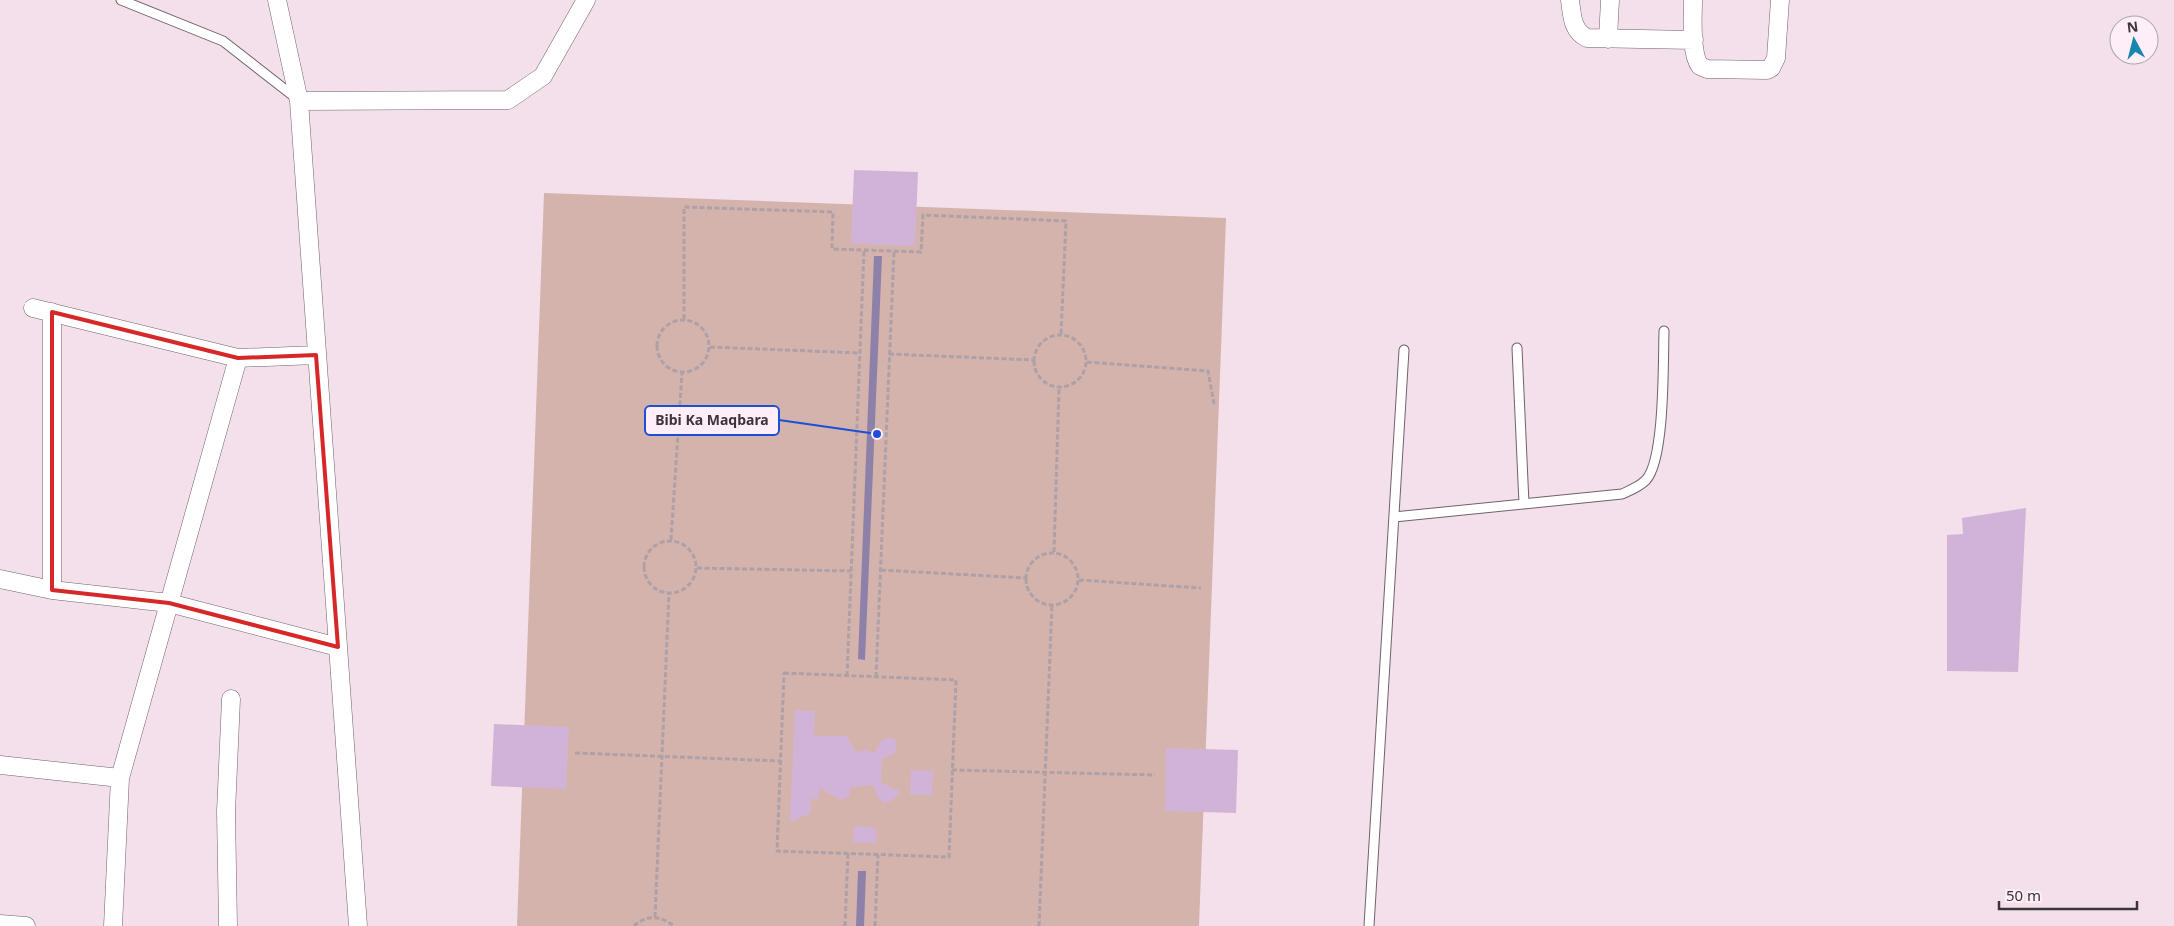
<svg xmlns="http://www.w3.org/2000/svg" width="2174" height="926" font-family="'Noto Sans',sans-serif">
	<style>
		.green { fill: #d4b3ac }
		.water { fill: #8d81aa }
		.building { fill: #d2b3d8 }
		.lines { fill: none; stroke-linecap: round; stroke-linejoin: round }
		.service-casing { stroke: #71616a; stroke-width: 11 }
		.minor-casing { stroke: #71616a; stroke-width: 19 }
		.path { stroke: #aea0a7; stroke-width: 3; stroke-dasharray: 5 2.5; stroke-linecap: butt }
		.service { stroke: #fff; stroke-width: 9 }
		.minor { stroke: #fff; stroke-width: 18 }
		.marked { fill: none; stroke: #d62828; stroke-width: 4; stroke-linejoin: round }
		.leader { fill: none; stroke: #1d4ed8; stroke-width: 2 }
		.callout-dot { fill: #1d4ed8; stroke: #feeef7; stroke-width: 2 }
		.callout { fill: #feeef7; stroke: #1d4ed8; stroke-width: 2 }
		.callout-label { font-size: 14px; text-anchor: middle; font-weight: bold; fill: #3c3438 }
	</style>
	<rect width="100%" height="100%" fill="#f3e0ea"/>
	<path class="green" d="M 544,193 L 1226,218 L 1199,926 L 517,926 Z"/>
	<path class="water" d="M 874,256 L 882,256 L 865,660 L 858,659 Z
		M 858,871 L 866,871 L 864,926 L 856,926 Z"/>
	<path class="building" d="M 854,170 L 918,172 L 915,246 L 851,244 Z
		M 2026,508 L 2018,672 L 1947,671 L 1947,535 L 1963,534 L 1962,518 Z
		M 795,710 L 815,711 L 814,736 L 847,736 L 856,752 L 866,750 L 874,753 L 883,739 L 889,737 L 895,740 L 897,745 L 895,753 L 882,759 L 881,782 L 901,792 L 891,801 L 884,803 L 878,798 L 873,785 L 851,787 L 849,797 L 841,800 L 819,788 L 819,799 L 811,799 L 811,813 L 790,822 Z
		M 494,724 L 569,727 L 566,789 L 491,786 Z
		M 1166,748 L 1238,750 L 1236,813 L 1165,811 Z
		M 911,770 L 933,771 L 932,795 L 910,795 Z
		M 854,826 L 877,828 L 876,843 L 853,842 Z"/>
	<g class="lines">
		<g class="service-casing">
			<path id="service" d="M 121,0 L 223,41 L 296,98
				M 1517,348 L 1524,504
				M 1394,517 L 1622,494 C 1631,490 1639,487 1646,480 C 1665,459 1663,363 1664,331
				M 1369,926 L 1404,350"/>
		</g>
		<g class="minor-casing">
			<path id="minor" d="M 277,0 L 299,101 L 358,926
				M 1570,0 C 1572,15 1572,31 1587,38 L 1694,40
				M 1693,0 C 1693,17 1690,53 1700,66 L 1707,69 L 1767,70 L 1771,68 L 1776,58 L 1780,0
				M 1608,39 L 1610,0
				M 299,101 L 508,100 L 543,76 L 586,0
				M 33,308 L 238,358
				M 52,312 L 52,590
				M 0,579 L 52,590 L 169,603 L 338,647
				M 0,765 L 120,778
				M 0,924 L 26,926
				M 113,926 L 120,778 L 238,358 L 316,355
				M 228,926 L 226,812 L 231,699"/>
		</g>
		<path class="path" d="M 684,319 L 684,207 L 833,212 L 832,249 L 921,252 L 923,215 L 1066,221 L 1061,334
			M657 346a26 26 0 1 1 52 0a26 26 0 1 1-52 0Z
			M1034 361a26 26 0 1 1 52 0a26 26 0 1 1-52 0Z
			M 710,347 L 860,353
			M 889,354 L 1034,360
			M 1087,362 L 1208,371 L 1214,404
			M 671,540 L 682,373
			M644 567a26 26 0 1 1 52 0a26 26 0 1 1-52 0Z
			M 1054,552 L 1059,388
			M1026 579a26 26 0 1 1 52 0a26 26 0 1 1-52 0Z
			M 697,568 L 851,571
			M 881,570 L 1026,578
			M 1079,580 L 1201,588
			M 784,673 L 956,680 L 949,857 L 777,851 Z
			M 847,676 L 864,250
			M 876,677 L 894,251
			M 575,753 L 781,761
			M 952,770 L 1155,775
			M 655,917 L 669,593
			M 634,926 C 647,914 661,916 674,926
			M 845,926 L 848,853
			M 875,926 L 878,855
			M 1039,926 L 1052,605"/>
		<use href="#service" class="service"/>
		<use href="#minor" class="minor"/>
	</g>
	<path class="marked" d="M 52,312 L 238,358 L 316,355 L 338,647 L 169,603 L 52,590 Z"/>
	<path class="leader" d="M877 434L779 420"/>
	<circle class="callout-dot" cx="877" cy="434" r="5"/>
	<rect class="callout" x="645" y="406" width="134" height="29" rx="5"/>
	<g class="callout-label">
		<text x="712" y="425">Bibi Ka Maqbara</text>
	</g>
	<g transform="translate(2134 40) rotate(353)"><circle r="24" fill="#feeef7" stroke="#b0a4ab"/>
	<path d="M0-4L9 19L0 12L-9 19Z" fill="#1787ad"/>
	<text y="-8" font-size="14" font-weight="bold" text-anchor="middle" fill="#3c3438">N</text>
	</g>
	<path d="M1999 901v8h138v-8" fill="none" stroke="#3c3438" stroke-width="2.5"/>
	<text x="2006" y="901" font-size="15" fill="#3c3438" stroke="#feeef7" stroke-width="4" paint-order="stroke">50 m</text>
</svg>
